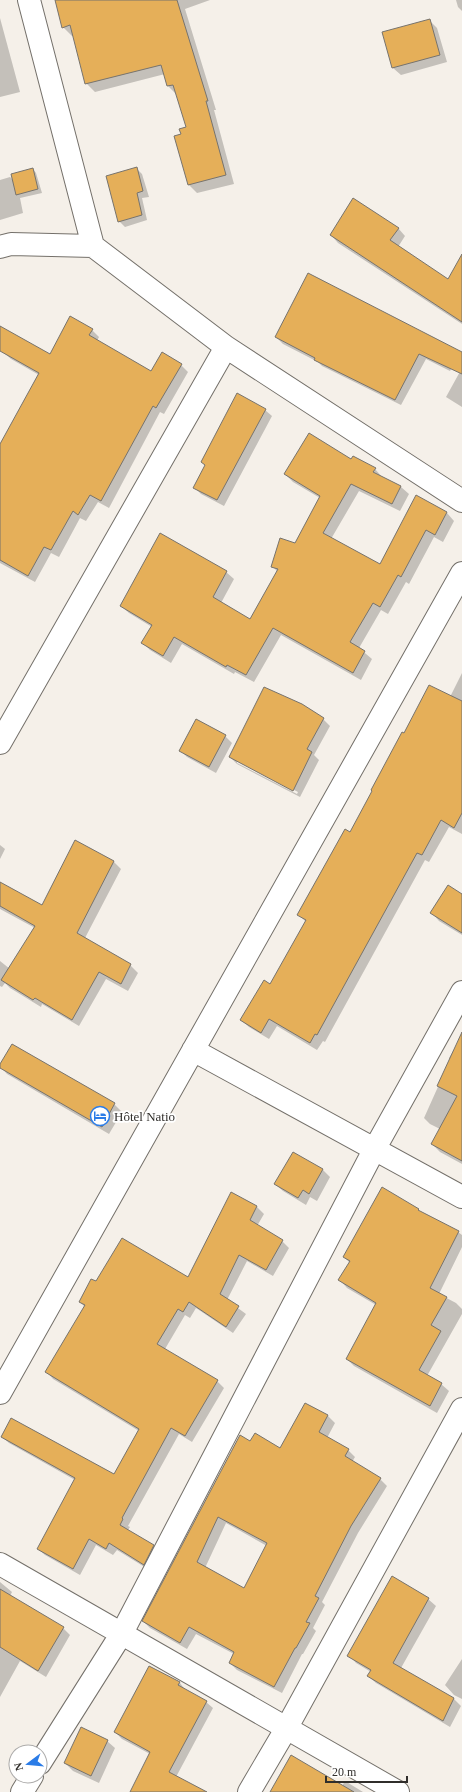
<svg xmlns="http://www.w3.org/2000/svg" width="462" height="1792" font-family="Georgia,serif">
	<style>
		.shadow { fill: #0003; fill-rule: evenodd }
		.building { fill: #e5af59; stroke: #77736d; fill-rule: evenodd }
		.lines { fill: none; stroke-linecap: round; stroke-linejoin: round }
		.minor-casing { stroke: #74706a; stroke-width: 24 }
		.minor { stroke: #fff; stroke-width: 22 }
		.labels { text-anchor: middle; stroke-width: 3.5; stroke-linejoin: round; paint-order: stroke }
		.poi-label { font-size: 13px; fill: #302e2b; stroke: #fff; text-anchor: start }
	</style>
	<rect width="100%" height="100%" fill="#f5f0e9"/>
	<path class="shadow" d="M 55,0 L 210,0 L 185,9 L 216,110 L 214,110 L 234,184 L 197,193 L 189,185 L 182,134 L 187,128 L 177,95 L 168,86 L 165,74 L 95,92 L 86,83 L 74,35 L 72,36 L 63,27 Z
		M 456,0 L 462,0 L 462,11 L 458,7 Z
		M 0,18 L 20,92 L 0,97 Z
		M 429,20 L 437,28 L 447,62 L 401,75 L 393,68 Z
		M 136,168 L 142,174 L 149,197 L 142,198 L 147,220 L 125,227 L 119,221 Z
		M 33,169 L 36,173 L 42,193 L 20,198 L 23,213 L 0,220 L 0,180 L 10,177 L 14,181 Z
		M 398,228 L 405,236 L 398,247 L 448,280 L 462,256 L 462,324 L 338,243 L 331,235 Z
		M 0,328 L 50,355 L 92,330 L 99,337 L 97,341 L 151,372 L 181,365 L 188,372 L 164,414 L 160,412 L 109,508 L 98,502 L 86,521 L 80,518 L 59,557 L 51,553 L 35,582 L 0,563 L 0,448 L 39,375 L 11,359 L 3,352 L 0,344 Z
		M 276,337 L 459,355 L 450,371 L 426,359 L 401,405 L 322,366 L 318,362 L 283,344 Z
		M 462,368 L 462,407 L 446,397 Z
		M 265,410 L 272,416 L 224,506 L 201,494 L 194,487 L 206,466 L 202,462 Z
		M 351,461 L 375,469 L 382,477 L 401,487 L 409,494 L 400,511 L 359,491 L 331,539 L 380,565 L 416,497 L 447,513 L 454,521 L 443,542 L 434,537 L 409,584 L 406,582 L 388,614 L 381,610 L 359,648 L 372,659 L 361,680 L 281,635 L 254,682 L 235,672 L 234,674 L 182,644 L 171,663 L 150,650 L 143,643 L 152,627 L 129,613 L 121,606 L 226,572 L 234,579 L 221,603 L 251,620 L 278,572 L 272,566 L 295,544 L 320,498 L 293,482 L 285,474 Z
		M 462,673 L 462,834 L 449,827 L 429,862 L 425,860 L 325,1042 L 323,1041 L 317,1050 L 277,1026 L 269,1039 L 249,1027 L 241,1020 L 270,985 L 306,922 L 298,914 L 351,834 L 405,735 L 450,697 Z
		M 323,719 L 330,726 L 314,755 L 319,760 L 300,797 L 237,764 L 230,757 ZM 237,760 L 298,792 L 297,794 L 237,763 Z
		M 225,736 L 232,743 L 216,773 L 187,757 L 180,750 Z
		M 76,842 L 114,862 L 121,869 L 85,938 L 130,965 L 138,973 L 128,991 L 106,979 L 79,1026 L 42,1004 L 41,1007 L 10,988 L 5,983 L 2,987 L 0,986 L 0,961 L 10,969 L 35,928 L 0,909 L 0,883 L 42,907 Z
		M 0,845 L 5,849 L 0,859 Z
		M 462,895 L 462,935 L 439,921 L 432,913 Z
		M 462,1037 L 462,1164 L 440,1152 L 432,1144 L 440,1129 L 430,1124 L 424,1118 L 450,1060 L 449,1058 Z
		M 12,1045 L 114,1104 L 122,1112 L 109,1134 L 7,1074 L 0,1066 Z
		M 323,1170 L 330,1177 L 317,1201 L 310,1197 L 306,1205 L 283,1191 L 275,1184 Z
		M 231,1194 L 257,1207 L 264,1214 L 257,1226 L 282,1241 L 289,1248 L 273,1276 L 247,1261 L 227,1300 L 246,1314 L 233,1333 L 196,1308 L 190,1318 L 185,1315 L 165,1349 L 217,1381 L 224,1388 L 192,1442 L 179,1434 L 128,1526 L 130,1527 L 128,1530 L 153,1546 L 160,1553 L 151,1571 L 117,1550 L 113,1555 L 96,1545 L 80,1575 L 45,1555 L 38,1549 L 75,1480 L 9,1443 L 2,1437 L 114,1476 L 139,1431 L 53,1379 L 47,1372 L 85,1307 L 80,1302 L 96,1283 L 188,1279 Z
		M 418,1210 L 422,1214 L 458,1232 L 462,1235 L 462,1247 L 439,1294 L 456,1303 L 462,1309 L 462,1314 L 427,1376 L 441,1384 L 449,1391 L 437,1413 L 354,1366 L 347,1359 L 376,1305 L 347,1288 L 340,1280 L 350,1263 L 344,1257 Z
		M 305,1404 L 328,1416 L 335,1423 L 327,1438 L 348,1450 L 355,1457 L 352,1462 L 380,1479 L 387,1486 L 358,1533 L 322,1602 L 325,1605 L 313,1628 L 316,1631 L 303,1654 L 302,1654 L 282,1693 L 237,1670 L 230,1663 L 234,1654 L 196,1634 L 187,1649 L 150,1628 L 143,1621 L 250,1442 L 280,1449 ZM 226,1523 L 267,1546 L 244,1589 L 205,1568 Z
		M 0,1582 L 12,1592 L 10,1596 L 63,1628 L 70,1635 L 46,1677 L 20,1661 L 0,1697 Z
		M 428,1599 L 436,1606 L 401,1668 L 454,1699 L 461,1706 L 450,1727 L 376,1683 L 368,1676 L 371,1672 L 356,1663 L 349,1655 Z
		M 462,1659 L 462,1699 L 454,1695 L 445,1685 Z
		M 150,1667 L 180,1683 L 186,1691 L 206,1702 L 213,1708 L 176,1777 L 205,1792 L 132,1792 L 150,1754 L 122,1739 L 115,1732 Z
		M 107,1741 L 115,1748 L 99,1783 L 73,1771 L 65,1763 Z
		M 345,1781 L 363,1792 L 271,1792 L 342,1786 Z"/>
	<path class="building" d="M 55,0 L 177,0 L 208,101 L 206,101 L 226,175 L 188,185 L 174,136 L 181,134 L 179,129 L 186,127 L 173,85 L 167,86 L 161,65 L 85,84 L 70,25 L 62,28 Z
		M 430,19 L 440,55 L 392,68 L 382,32 Z
		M 137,167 L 143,191 L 137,193 L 142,215 L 118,222 L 106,176 Z
		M 33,168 L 38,189 L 16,195 L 11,174 Z
		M 353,198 L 399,228 L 390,240 L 448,279 L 462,254 L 462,322 L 330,235 Z
		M 308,273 L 462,352 L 462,374 L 419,354 L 395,400 L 314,360 L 315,358 L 275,337 Z
		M 70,316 L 93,329 L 89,335 L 151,371 L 162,352 L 182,364 L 156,408 L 153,406 L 101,501 L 90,495 L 78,515 L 73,511 L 51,550 L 44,547 L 28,576 L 0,560 L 0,444 L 39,373 L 0,351 L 0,326 L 50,354 Z
		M 237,393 L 266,409 L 217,500 L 193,488 L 205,465 L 201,462 Z
		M 309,433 L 351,459 L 353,456 L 376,468 L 373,472 L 401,486 L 392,504 L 351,484 L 323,533 L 380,564 L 416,495 L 447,512 L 435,535 L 426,530 L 401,577 L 398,575 L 380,607 L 373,603 L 350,642 L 365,651 L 353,673 L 273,628 L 246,675 L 227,665 L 226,667 L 174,637 L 163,656 L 141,643 L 152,625 L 120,606 L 160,533 L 227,571 L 213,597 L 250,619 L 278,569 L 271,567 L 280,538 L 295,543 L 320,496 L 284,474 Z
		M 429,685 L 462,701 L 462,813 L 454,828 L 441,820 L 422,855 L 417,853 L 317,1035 L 315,1034 L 310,1043 L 269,1019 L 261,1033 L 240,1020 L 264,980 L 270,984 L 306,920 L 297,915 L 345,829 L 350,832 L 372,791 L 371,790 L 402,732 L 404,733 Z
		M 264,687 L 302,704 L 324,718 L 307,749 L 312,752 L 293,791 L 229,757 Z
		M 196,719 L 226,735 L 209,767 L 179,751 Z
		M 75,840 L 114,861 L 77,933 L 131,964 L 121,984 L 99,972 L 72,1020 L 35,998 L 33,1000 L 1,980 L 35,926 L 0,906 L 0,882 L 42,905 Z
		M 448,885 L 462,894 L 462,933 L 430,913 Z
		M 462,1032 L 462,1161 L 431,1144 L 457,1096 L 437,1086 Z
		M 12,1044 L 115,1103 L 102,1127 L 0,1068 L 0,1064 Z
		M 293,1152 L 323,1169 L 309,1194 L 303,1190 L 298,1198 L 274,1184 Z
		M 382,1187 L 419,1209 L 418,1210 L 459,1231 L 430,1288 L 447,1297 L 431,1325 L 441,1331 L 419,1370 L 442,1383 L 430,1406 L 346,1359 L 376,1303 L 338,1280 L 350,1261 L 343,1257 Z
		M 231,1192 L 257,1206 L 250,1220 L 283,1240 L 266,1270 L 239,1255 L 220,1294 L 239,1306 L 226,1327 L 189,1302 L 183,1312 L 178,1309 L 157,1344 L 218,1380 L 185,1436 L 171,1428 L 122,1518 L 123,1519 L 120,1525 L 154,1545 L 144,1565 L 109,1543 L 106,1549 L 89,1539 L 73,1569 L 37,1549 L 75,1478 L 1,1437 L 11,1418 L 114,1474 L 139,1429 L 45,1372 L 85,1305 L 79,1302 L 91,1279 L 96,1281 L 122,1238 L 188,1277 Z
		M 305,1403 L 328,1415 L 319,1432 L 349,1449 L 345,1456 L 381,1478 L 351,1526 L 315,1596 L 319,1598 L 306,1622 L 310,1623 L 296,1648 L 295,1648 L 274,1687 L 229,1663 L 234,1652 L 189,1627 L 180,1643 L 142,1621 L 240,1435 L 250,1441 L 255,1433 L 280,1448 ZM 218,1517 L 267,1543 L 244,1588 L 197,1562 Z
		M 392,1576 L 429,1598 L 393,1663 L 454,1698 L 443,1721 L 367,1676 L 371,1670 L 347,1656 Z
		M 0,1589 L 64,1627 L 38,1671 L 0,1647 Z
		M 149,1666 L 180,1682 L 178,1685 L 207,1701 L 169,1772 L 207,1792 L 130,1792 L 150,1752 L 114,1732 Z
		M 81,1727 L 108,1740 L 91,1776 L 64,1763 Z
		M 291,1755 L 354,1792 L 270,1792 Z"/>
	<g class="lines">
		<g class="minor-casing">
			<path id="minor" d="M 29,0 L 93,246
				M 0,247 L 11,244 L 93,246 L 226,347 L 462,501
				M 0,743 L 226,347
				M 193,1050 L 462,1197
				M 0,1393 L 462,573
				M 0,1564 L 398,1792
				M 40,1763 L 122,1633 L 374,1150 L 462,992
				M 22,1792 L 32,1776
				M 249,1792 L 286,1729 L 462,1409"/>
		</g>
		<use href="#minor" class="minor"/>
	</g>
	<defs>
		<g id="hotel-ring" transform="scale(1)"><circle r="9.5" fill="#fff" stroke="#2b7ce7" stroke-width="1.5"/><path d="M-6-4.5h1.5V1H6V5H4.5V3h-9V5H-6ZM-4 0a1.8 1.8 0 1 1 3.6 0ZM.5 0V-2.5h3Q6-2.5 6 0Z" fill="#2b7ce7"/></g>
	</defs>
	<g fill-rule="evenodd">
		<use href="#hotel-ring" x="100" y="1116"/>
	</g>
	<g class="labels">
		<g class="poi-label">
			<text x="114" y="1121">Hôtel Natio</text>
		</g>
	</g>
	<g transform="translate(28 1764) rotate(254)"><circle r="19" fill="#ffffff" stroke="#acabaa"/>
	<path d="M0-3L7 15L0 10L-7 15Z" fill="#2b7ce7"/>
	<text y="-6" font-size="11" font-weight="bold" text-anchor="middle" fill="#302e2b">N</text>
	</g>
	<path d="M326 1776v6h81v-6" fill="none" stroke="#302e2b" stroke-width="2"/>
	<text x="332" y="1776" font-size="12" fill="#302e2b" stroke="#ffffff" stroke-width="3" paint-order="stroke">20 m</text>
</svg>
